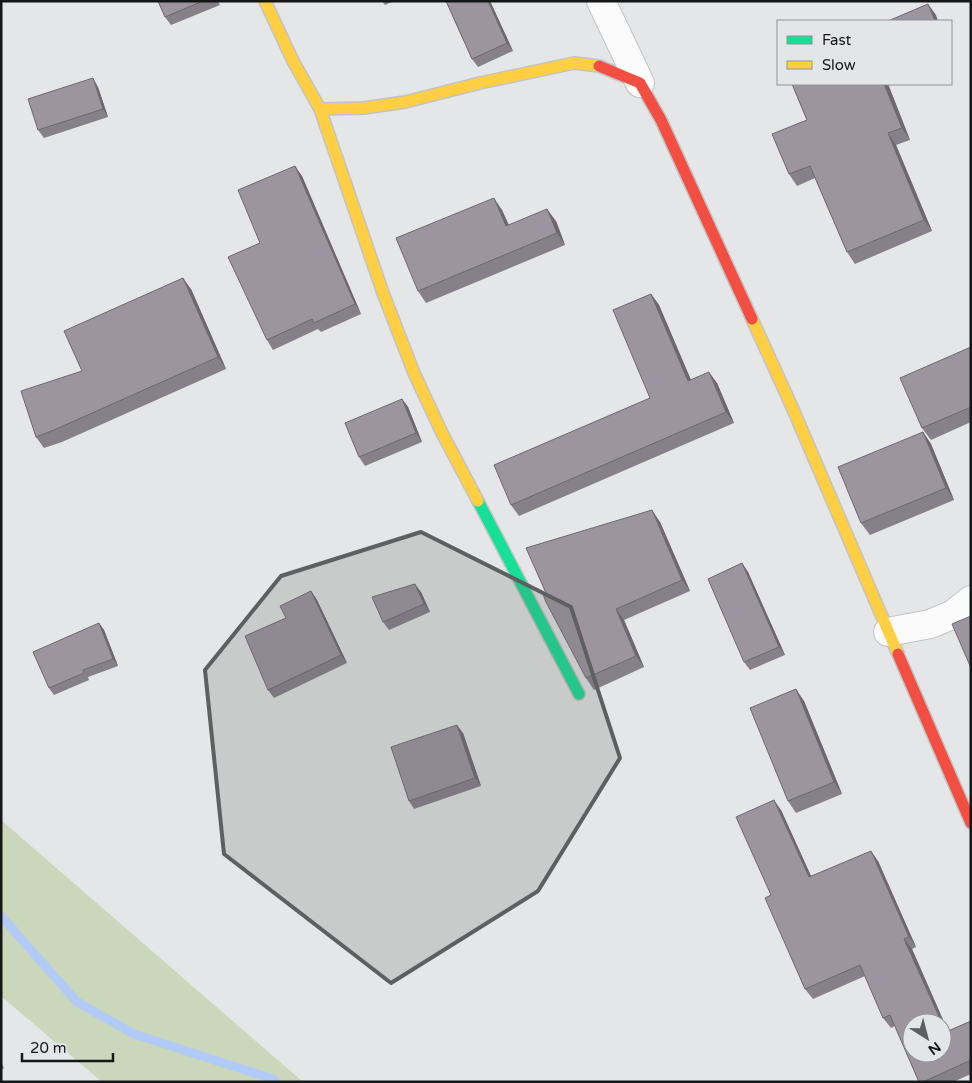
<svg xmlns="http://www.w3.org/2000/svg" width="972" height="1083" font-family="'Varela Round',sans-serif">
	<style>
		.green { fill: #cad7ba }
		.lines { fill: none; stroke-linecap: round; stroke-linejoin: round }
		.stream { stroke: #b2cbf6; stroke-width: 9 }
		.street-casing { stroke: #c2c3c4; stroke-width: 30 }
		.fast-casing { stroke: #c2c3c4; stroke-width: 14 }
		.slow-casing { stroke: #c2c3c4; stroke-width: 14 }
		.jam-casing { stroke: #c2c3c4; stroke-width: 14 }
		.street { stroke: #fbfbfb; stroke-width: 28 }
		.fast { stroke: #16e098; stroke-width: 11 }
		.slow { stroke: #ffcf43; stroke-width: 11 }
		.jam { stroke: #f24e42; stroke-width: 11 }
		.wall { fill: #868089 }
		.shaded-wall { fill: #6d686f }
		.building { fill: #9c959f; stroke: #6d686f; fill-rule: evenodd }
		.marked { fill: #5d5f60; fill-opacity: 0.2; stroke: #5d5f60; stroke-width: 4; stroke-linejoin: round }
	</style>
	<rect width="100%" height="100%" fill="#e4e6e7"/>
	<path class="green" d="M 1,820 L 303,1082 L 102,1082 L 1,996 Z"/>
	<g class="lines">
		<path class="stream" d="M 1,916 L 77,1002 L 134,1034 L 273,1079 L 276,1082"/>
		<g class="street-casing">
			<path id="street" d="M 601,1 L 640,83
				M 888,632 L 930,624 L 952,615 L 971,600"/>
		</g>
		<g class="fast-casing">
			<path id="fast" d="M 478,501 L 579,694"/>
		</g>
		<g class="slow-casing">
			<path id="slow" d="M 265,1 L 293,61 L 320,109 L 364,108 L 405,102 L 480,83 L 574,63 L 599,66
				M 320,109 L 383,293 L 414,373 L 442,433 L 478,501
				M 752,319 L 792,407 L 898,654"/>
		</g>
		<g class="jam-casing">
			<path id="jam" d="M 599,66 L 640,83 L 661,120 L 752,319
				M 898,654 L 971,823"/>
		</g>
		<use href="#street" class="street"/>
		<use href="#fast" class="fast"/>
		<use href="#slow" class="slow"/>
		<use href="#jam" class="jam"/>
	</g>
	<path class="wall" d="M 158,1 L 218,1 L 220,5 L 171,25 L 165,17 Z
		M 382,1 L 394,1 L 385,5 Z
		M 446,1 L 490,1 L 513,51 L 478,67 L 472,59 Z
		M 792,84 L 888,84 L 910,140 L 896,145 L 932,231 L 855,264 L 847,252 L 815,178 L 797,186 L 789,174 L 807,120 Z
		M 98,87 L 108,117 L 44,138 L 38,130 Z
		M 302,176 L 361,314 L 321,332 L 318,329 L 273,350 L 267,340 L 260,243 Z
		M 502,210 L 509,225 L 556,221 L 565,245 L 426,303 L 418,291 Z
		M 191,289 L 226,369 L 62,442 L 44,448 L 36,437 Z
		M 651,294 L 659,305 L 691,380 L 717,383 L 734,423 L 519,516 L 511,505 L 650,398 Z
		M 971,347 L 971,422 L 931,440 L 922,428 Z
		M 402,399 L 408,407 L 422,442 L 365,466 L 359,457 Z
		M 923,432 L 931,444 L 954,500 L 870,535 L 861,523 Z
		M 660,522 L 690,591 L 624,620 L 644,667 L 594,690 L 586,678 L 546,593 Z
		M 742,563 L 748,572 L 785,655 L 750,670 L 744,662 Z
		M 311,591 L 317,600 L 347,663 L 274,698 L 268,690 L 286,618 Z
		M 421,592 L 430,612 L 389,630 L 383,622 Z
		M 99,623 L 104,630 L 118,666 L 88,677 L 89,680 L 54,695 L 49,688 Z
		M 804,701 L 842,794 L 796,813 L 788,801 Z
		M 463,733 L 481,786 L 414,809 L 409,801 Z
		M 781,810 L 811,876 L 878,861 L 916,947 L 912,949 L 948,1031 L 971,1021 L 971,1074 L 953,1082 L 919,1082 L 895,1026 L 891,1028 L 883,1018 L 865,976 L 813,999 L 805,989 L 771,895 Z
		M 1,1062 L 4,1068 L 1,1070 Z"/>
	<path class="shaded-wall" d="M 488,1 L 490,1 L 513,51 L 507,43 Z
		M 928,4 L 936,15 L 938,21 L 935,21 Z
		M 93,78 L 98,87 L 108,117 L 103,109 Z
		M 884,84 L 888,84 L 910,140 L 902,128 Z
		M 888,133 L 896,145 L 932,231 L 924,220 Z
		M 295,166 L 302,176 L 361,314 L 355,304 Z
		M 494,198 L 502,210 L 514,238 L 506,226 Z
		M 547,209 L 556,221 L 565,245 L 557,233 Z
		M 183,278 L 191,289 L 226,369 L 218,357 Z
		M 651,294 L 659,305 L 696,392 L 688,381 Z
		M 709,372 L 717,383 L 734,423 L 726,412 Z
		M 402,399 L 408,407 L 422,442 L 416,433 Z
		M 923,432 L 931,444 L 954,500 L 946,488 Z
		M 652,510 L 660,522 L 690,591 L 682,580 Z
		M 742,563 L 748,572 L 785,655 L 779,647 Z
		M 415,584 L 421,592 L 430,612 L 424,604 Z
		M 311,591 L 317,600 L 347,663 L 341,655 Z
		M 616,609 L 624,620 L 644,667 L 636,656 Z
		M 99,623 L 104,630 L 118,666 L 113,659 Z
		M 796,689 L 804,701 L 842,794 L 834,782 Z
		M 457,725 L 463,733 L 481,786 L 475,778 Z
		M 774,800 L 781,810 L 816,887 L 809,877 Z
		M 871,851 L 878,861 L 916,947 L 909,937 Z
		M 904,939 L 912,949 L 953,1043 L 946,1032 Z"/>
	<path class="building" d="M 158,1 L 203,1 L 165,17 Z
		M 446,1 L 488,1 L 507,43 L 472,59 Z
		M 928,4 L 935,21 L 888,21 Z
		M 93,78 L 103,109 L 38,130 L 28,99 Z
		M 792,84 L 884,84 L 902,128 L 888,133 L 924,220 L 847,252 L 810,166 L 789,174 L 772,134 L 807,120 Z
		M 295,166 L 355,304 L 314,323 L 312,319 L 267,340 L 228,257 L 260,243 L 238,190 Z
		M 494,198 L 506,226 L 547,209 L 557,233 L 418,291 L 396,238 Z
		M 183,278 L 218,357 L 54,430 L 36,437 L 21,391 L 82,371 L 64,331 Z
		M 651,294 L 688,381 L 709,372 L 726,412 L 511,505 L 494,465 L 650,398 L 613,310 Z
		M 971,347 L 971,407 L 922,428 L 900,378 Z
		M 402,399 L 416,433 L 359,457 L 345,423 Z
		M 923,432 L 946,488 L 861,523 L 838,467 Z
		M 652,510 L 682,580 L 616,609 L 636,656 L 586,678 L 546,602 L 543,594 L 546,593 L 526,548 Z
		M 742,563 L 779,647 L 744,662 L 708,579 Z
		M 415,584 L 424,604 L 383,622 L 372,597 Z
		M 311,591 L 341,655 L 268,690 L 245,636 L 286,618 L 280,606 Z
		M 971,616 L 971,668 L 952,624 Z
		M 99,623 L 113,659 L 83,670 L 84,673 L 49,688 L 33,652 Z
		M 796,689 L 834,782 L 788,801 L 750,708 Z
		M 457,725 L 475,778 L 409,801 L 391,747 Z
		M 774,800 L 809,877 L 871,851 L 909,937 L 904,939 L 946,1032 L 971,1021 L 971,1060 L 923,1082 L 919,1082 L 890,1015 L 883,1018 L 860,965 L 805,989 L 765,898 L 771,895 L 736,817 ZM 912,1023 L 942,1023 L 942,1053 L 912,1053 Z"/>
	<path class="marked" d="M 421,532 L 571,607 L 620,758 L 538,891 L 391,983 L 224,854 L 205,670 L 281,576 Z"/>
	<rect width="972" height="1083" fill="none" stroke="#151617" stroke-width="5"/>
	<rect x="777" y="20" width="175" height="65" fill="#e3e6e8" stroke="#919394"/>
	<rect x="787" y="36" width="25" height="8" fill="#16e098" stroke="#919394"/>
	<text x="822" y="45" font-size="15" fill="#151617">Fast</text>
	<rect x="787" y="61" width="25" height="8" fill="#ffcf43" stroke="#919394"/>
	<text x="822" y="70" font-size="15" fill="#151617">Slow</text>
	<g transform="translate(927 1038) rotate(144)"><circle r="24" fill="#e3e6e8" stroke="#919394"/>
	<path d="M0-4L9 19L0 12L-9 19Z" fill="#5d5f60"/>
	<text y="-8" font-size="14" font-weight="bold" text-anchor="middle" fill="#151617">N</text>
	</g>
	<path d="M22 1053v8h91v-8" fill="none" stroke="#151617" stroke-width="2.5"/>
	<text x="30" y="1053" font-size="15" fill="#151617" stroke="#e3e6e8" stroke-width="4" paint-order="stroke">20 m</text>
</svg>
